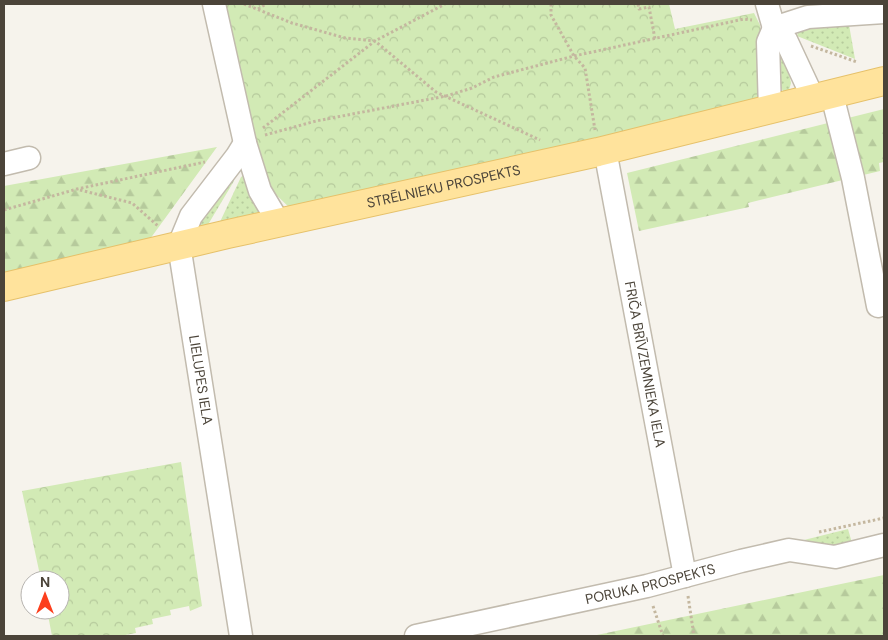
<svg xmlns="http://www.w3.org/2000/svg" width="888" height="640" font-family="'DM Sans',sans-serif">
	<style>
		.grass { fill: url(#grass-dots) }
		.forest { fill: url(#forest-firs) }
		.park { fill: url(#park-crowns) }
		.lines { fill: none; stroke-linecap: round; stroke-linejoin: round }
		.minor-casing { stroke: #c2bbae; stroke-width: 25 }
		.major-casing { stroke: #e6c16a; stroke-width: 30 }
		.path { stroke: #c4b79f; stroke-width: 3; stroke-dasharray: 2.5 2.5; stroke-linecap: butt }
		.minor { stroke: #fff; stroke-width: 22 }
		.major { stroke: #ffe39c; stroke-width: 28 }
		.labels { text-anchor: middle; stroke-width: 5; stroke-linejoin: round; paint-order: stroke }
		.street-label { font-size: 14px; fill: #4b4439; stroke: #fff }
	</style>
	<defs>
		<pattern id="grass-dots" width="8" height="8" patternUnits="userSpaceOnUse" patternTransform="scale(1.25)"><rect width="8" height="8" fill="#d2eab5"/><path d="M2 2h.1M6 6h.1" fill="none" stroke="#b6ca9c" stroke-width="1.8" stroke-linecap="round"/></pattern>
		<pattern id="forest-firs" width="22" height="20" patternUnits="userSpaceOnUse" patternTransform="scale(1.25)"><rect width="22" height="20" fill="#d2eab5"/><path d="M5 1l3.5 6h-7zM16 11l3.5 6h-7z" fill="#b6ca9c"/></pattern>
		<pattern id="park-crowns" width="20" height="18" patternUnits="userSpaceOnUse" patternTransform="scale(1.25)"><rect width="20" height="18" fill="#d2eab5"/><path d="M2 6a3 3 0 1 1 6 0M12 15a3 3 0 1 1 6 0" fill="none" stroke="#b6ca9c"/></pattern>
	</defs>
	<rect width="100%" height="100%" fill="#f6f3ec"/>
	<path class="grass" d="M 848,19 L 855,59 L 797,36 L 799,30 Z
		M 776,39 L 783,43 L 791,83 L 789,90 L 783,91 L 777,82 Z
		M 246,174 L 262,211 L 259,215 L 219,224 L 241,177 Z
		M 234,178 L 234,181 L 206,228 L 199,229 L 199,219 Z
		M 848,529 L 852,543 L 824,546 L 804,540 Z"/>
	<path class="forest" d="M 884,109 L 884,162 L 879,163 L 880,171 L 748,203 L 749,207 L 639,231 L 627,173 Z
		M 217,147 L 150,239 L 4,273 L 4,186 Z
		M 884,575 L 884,636 L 592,636 Z"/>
	<path class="park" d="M 224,4 L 669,4 L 675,29 L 754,13 L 760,25 L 762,93 L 753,106 L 293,211 L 269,188 L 256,150 Z
		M 181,462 L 202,606 L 190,611 L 189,606 L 170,610 L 171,615 L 152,619 L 153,624 L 135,628 L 136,633 L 120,636 L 52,636 L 47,610 L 60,610 L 60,580 L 41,580 L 22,491 Z"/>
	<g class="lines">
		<g class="minor-casing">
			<g id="minor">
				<path d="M 214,4 L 245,143 L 260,191 L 279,223"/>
				<path d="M 767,4 L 774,28 L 786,40 L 814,100"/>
				<path d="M 774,28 L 808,17 L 884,12"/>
				<path d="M 832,95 L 853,178 L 878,306"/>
				<path d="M 770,111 L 768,42 L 774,28"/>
				<path id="s1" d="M 605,150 L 685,576"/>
				<path d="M 4,164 L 29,158"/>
				<path d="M 241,636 L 179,245 L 191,216 L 237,156 L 245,143"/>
				<path id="s2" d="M 416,636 L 647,586 L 741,561 L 789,550 L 835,557 L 884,545"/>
			</g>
		</g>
		<g class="major-casing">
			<g id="major">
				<path id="s3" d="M 4,287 L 228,234 L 598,152 L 884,81"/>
			</g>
		</g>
		<path class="path" d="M 244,4 L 292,23 L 345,38 L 375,41 L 445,4
			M 551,4 L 551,15 L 574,56 L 585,68 L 595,130
			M 638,4 L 639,9 L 649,7 L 655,39
			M 258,9 L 266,4
			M 811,46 L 857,62
			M 263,128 L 375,41 L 436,92 L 540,140
			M 265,135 L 316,121 L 446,96 L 472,88 L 494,77 L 574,56 L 744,19 L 752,20
			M 80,190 L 132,203 L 158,226
			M 4,210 L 77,189 L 205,162
			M 819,532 L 884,518
			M 688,596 L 694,636
			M 653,606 L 663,636"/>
		<use href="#minor" class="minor"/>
		<use href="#major" class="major"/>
	</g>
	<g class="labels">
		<g class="street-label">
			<text dy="5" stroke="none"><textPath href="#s3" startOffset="451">STRĒLNIEKU PROSPEKTS</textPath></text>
			<text dy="5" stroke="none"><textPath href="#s1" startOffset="218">FRIČA BRĪVZEMNIEKA IELA</textPath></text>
			<text transform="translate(201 380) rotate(81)" y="5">LIELUPES IELA</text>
			<text dy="5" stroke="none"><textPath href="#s2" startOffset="240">PORUKA PROSPEKTS</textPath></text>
		</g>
	</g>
	<rect width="888" height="640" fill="none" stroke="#4b4439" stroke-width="10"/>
	<g transform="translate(45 595)"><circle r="24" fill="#ffffff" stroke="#b7b4b0"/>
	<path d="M0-4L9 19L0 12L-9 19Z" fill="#fc3f1d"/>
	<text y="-8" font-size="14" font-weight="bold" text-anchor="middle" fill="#4b4439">N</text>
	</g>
</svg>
